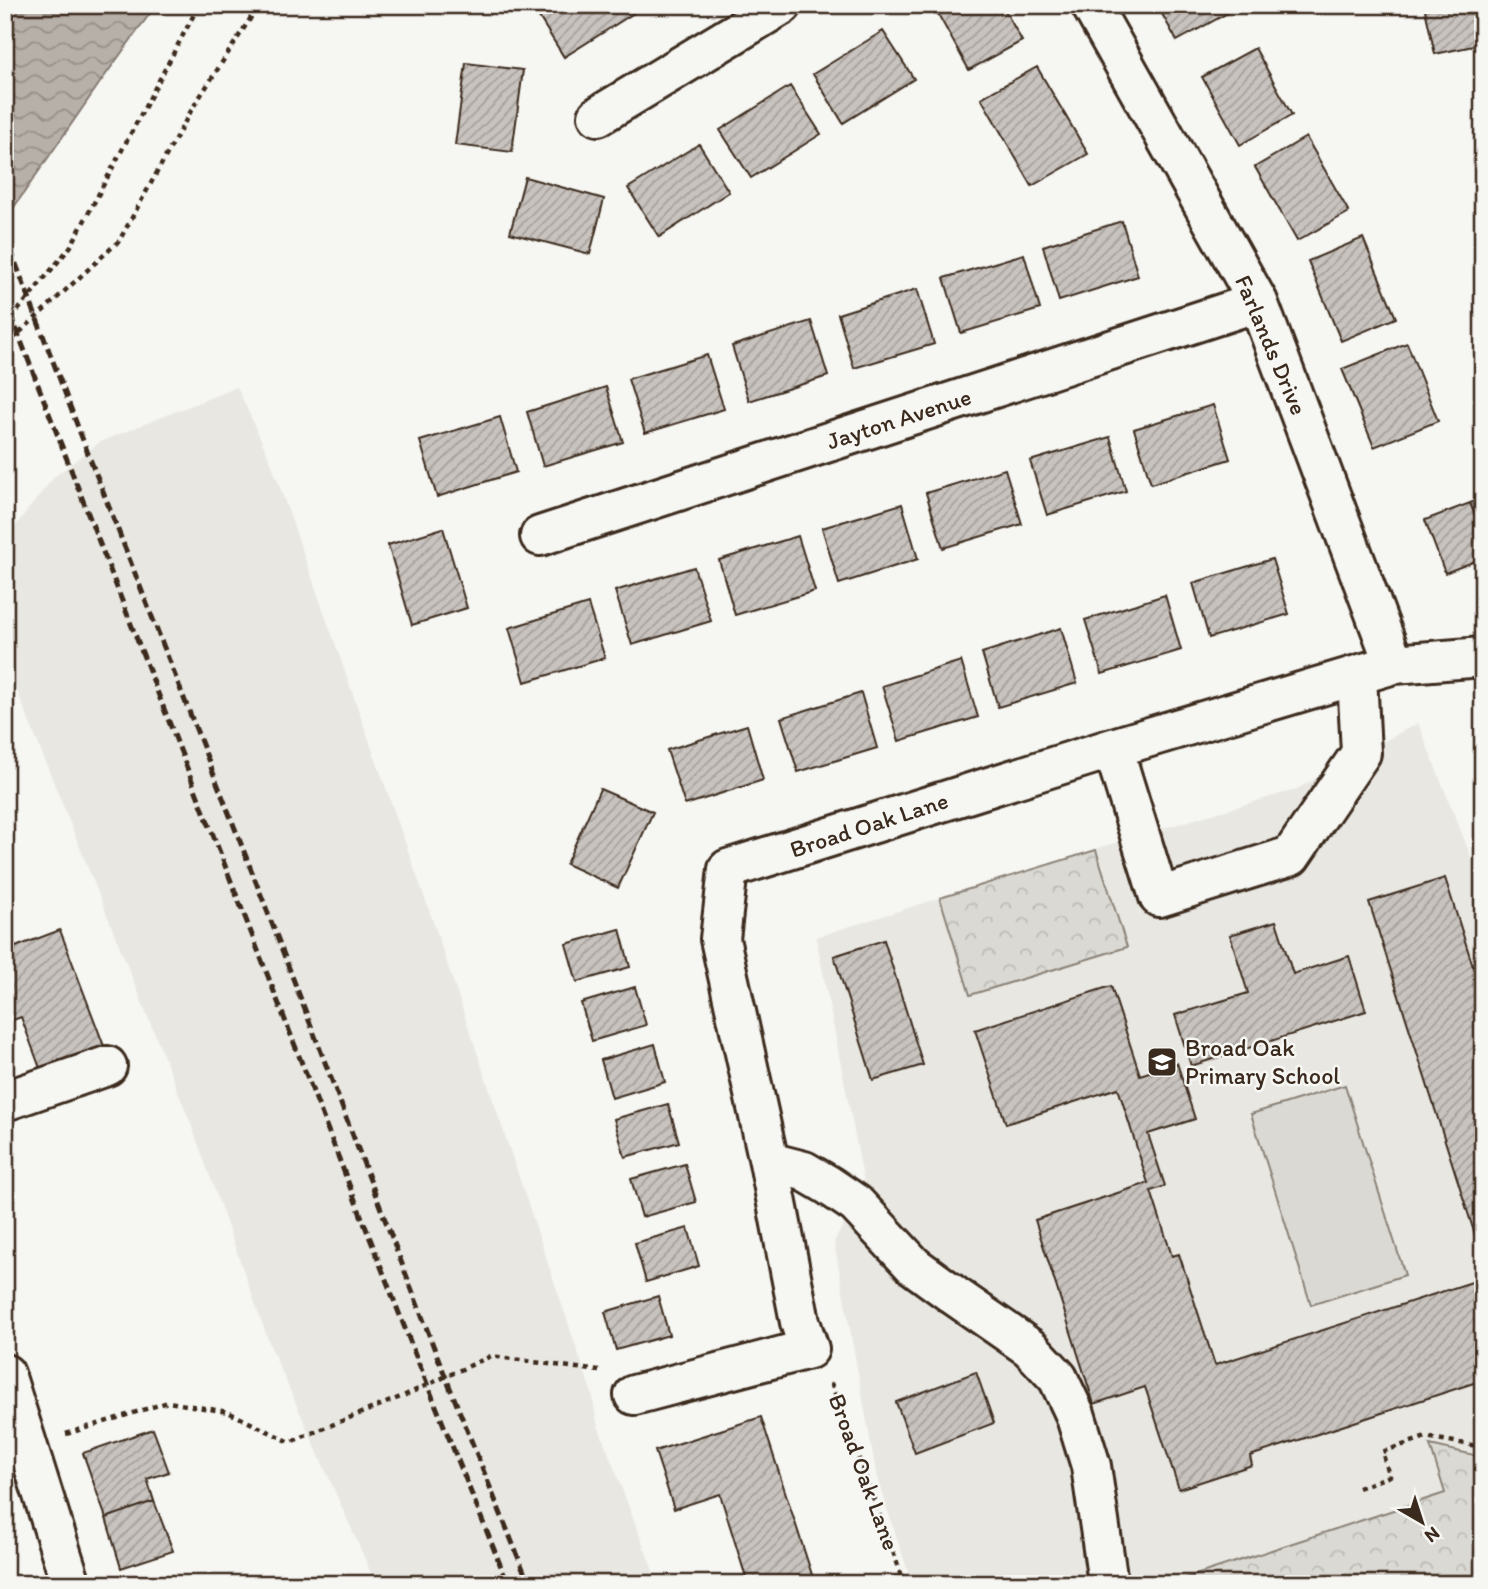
<svg xmlns="http://www.w3.org/2000/svg" width="1488" height="1589" font-family="Itim,sans-serif">
	<style>
		.built { fill: #e8e7e2 }
		.forest { fill: url(#forest-crowns); stroke: #8a8278; stroke-width: 2 }
		.garden { fill: #dad9d3; stroke: #8a8278; stroke-width: 2 }
		.water { fill: url(#water-waves); stroke: #857a71; stroke-width: 2 }
		.building { fill: url(#building-hatch); stroke: #3b2a1e; stroke-width: 2 }
		.lines { fill: none; stroke-linecap: round; stroke-linejoin: round }
		.minor-casing { stroke: #3b2a1e; stroke-width: 44 }
		.path { stroke: #3b2a1e; stroke-width: 4.5; stroke-dasharray: 5 5; stroke-linecap: butt }
		.minor { stroke: #f6f6f2; stroke-width: 38 }
		.rail { stroke: #3b2a1e; stroke-width: 5; stroke-dasharray: 10 5; stroke-linecap: butt }
		.labels { text-anchor: middle; stroke-width: 5; stroke-linejoin: round; paint-order: stroke }
		.street-label { font-size: 24px; fill: #3b2a1e; stroke: #f6f6f2 }
		.poi-label { font-size: 24px; fill: #3b2a1e; stroke: #f6f6f2; text-anchor: start }
	</style>
	<defs>
		<pattern id="forest-crowns" width="20" height="18" patternUnits="userSpaceOnUse" patternTransform="scale(1.75)"><rect width="20" height="18" fill="#dad9d3"/><path d="M2 6a3 3 0 1 1 6 0M12 15a3 3 0 1 1 6 0" fill="none" stroke="#bcbab5"/></pattern>
		<pattern id="water-waves" width="16" height="10" patternUnits="userSpaceOnUse" patternTransform="scale(1.75)"><rect width="16" height="10" fill="#b6b0a9"/><path d="M0 5q4-4 8 0t8 0" fill="none" stroke="#958f89"/></pattern>
		<pattern id="building-hatch" width="6" height="6" patternUnits="userSpaceOnUse" patternTransform="scale(1.75)"><rect width="6" height="6" fill="#c8c3be"/><path d="M-1 1l2-2M0 6l6-6M5 7l2-2" fill="none" stroke="#a49f9a"/></pattern>
	</defs>
	<rect width="100%" height="100%" fill="#f6f6f2"/>
	<filter id="ink" filterUnits="userSpaceOnUse"><feTurbulence type="fractalNoise" baseFrequency=".0143" numOctaves="2"/><feDisplacementMap in="SourceGraphic" scale="14" xChannelSelector="R" yChannelSelector="G"/><feConvolveMatrix kernelMatrix="1 2 1 2 8 2 1 2 1" color-interpolation-filters="sRGB"/></filter>
	<g filter="url(#ink)">
		<path class="built" d="M 237,387 L 271,462 L 431,916 L 592,1394 L 597,1423 L 658,1584 L 376,1584 L 270,1345 L 193,1129 L 5,661 L 5,539 L 54,477 L 100,442 Z
			M 1418,723 L 1483,887 L 1483,1584 L 900,1584 L 911,1580 L 878,1482 L 834,1242 L 865,1187 L 816,937 L 1140,835 L 1295,790 Z"/>
		<path class="forest" d="M 1096,850 L 1127,947 L 970,995 L 940,898 Z
			M 1430,1445 L 1483,1457 L 1483,1584 L 1168,1584 L 1445,1493 Z"/>
		<path class="garden" d="M 1345,1085 L 1405,1275 L 1311,1305 L 1251,1114 Z"/>
		<path class="water" d="M 5,5 L 156,5 L 99,84 L 5,220 Z"/>
		<path class="building" d="M 539,5 L 630,5 L 634,13 L 564,57 L 534,9 Z
			M 933,5 L 1002,5 L 1022,41 L 969,70 Z
			M 1157,5 L 1228,5 L 1231,11 L 1177,41 Z
			M 1424,5 L 1483,5 L 1483,44 L 1435,54 Z
			M 883,31 L 914,79 L 843,123 L 813,74 Z
			M 1255,48 L 1292,115 L 1240,145 L 1202,77 Z
			M 466,63 L 523,70 L 512,152 L 455,145 Z
			M 1037,67 L 1088,154 L 1032,186 L 981,98 Z
			M 790,86 L 821,134 L 751,178 L 720,130 Z
			M 1306,137 L 1349,212 L 1297,241 L 1255,167 Z
			M 699,144 L 729,192 L 659,237 L 628,188 Z
			M 525,177 L 604,199 L 590,254 L 510,233 Z
			M 1122,221 L 1138,276 L 1059,301 L 1043,246 Z
			M 1363,238 L 1396,318 L 1341,341 L 1308,261 Z
			M 1024,254 L 1040,309 L 961,333 L 944,278 Z
			M 917,289 L 934,344 L 854,368 L 838,314 Z
			M 811,321 L 828,376 L 749,401 L 732,346 Z
			M 1407,343 L 1438,421 L 1374,447 L 1342,369 Z
			M 707,355 L 724,409 L 645,433 L 628,379 Z
			M 606,387 L 623,442 L 543,466 L 527,412 Z
			M 1213,405 L 1230,459 L 1151,484 L 1134,429 Z
			M 500,417 L 516,472 L 437,497 L 420,441 Z
			M 1110,437 L 1126,491 L 1047,515 L 1030,461 Z
			M 1005,469 L 1022,524 L 943,548 L 926,493 Z
			M 1483,498 L 1483,535 L 1470,503 Z
			M 1470,503 L 1483,535 L 1483,558 L 1445,573 L 1425,520 Z
			M 902,504 L 918,559 L 839,584 L 822,528 Z
			M 443,528 L 467,608 L 412,625 L 388,545 Z
			M 798,536 L 815,591 L 735,615 L 719,560 Z
			M 1272,559 L 1289,614 L 1209,638 L 1193,583 Z
			M 694,567 L 711,621 L 632,645 L 615,591 Z
			M 1165,595 L 1181,650 L 1102,674 L 1085,620 Z
			M 588,604 L 605,658 L 525,682 L 509,628 Z
			M 1061,628 L 1077,683 L 998,707 L 982,653 Z
			M 961,661 L 978,717 L 899,741 L 882,686 Z
			M 861,693 L 877,748 L 798,772 L 781,718 Z
			M 747,725 L 763,780 L 685,805 L 667,750 Z
			M 600,789 L 653,812 L 618,888 L 566,864 Z
			M 1445,878 L 1483,998 L 1483,1260 L 1369,902 Z
			M 1276,921 L 1293,974 L 1349,956 L 1366,1011 L 1191,1066 L 1175,1015 L 1248,993 L 1230,935 Z
			M 620,929 L 630,967 L 577,982 L 566,944 Z
			M 60,930 L 107,1054 L 44,1079 L 21,1017 L 5,1023 L 5,989 L 11,987 L 5,973 L 5,951 Z
			M 884,940 L 923,1065 L 873,1080 L 834,956 Z
			M 1111,986 L 1140,1075 L 1177,1063 L 1195,1119 L 1148,1134 L 1165,1186 L 1151,1191 L 1172,1256 L 1179,1254 L 1215,1365 L 1475,1281 L 1483,1304 L 1483,1380 L 1250,1456 L 1252,1465 L 1179,1489 L 1145,1387 L 1094,1404 L 1035,1220 L 1148,1183 L 1118,1088 L 1006,1124 L 975,1030 Z
			M 635,987 L 646,1025 L 592,1041 L 581,1003 Z
			M 655,1044 L 665,1082 L 612,1098 L 601,1060 Z
			M 668,1104 L 679,1142 L 625,1157 L 614,1119 Z
			M 685,1164 L 696,1202 L 642,1217 L 631,1179 Z
			M 688,1228 L 699,1266 L 646,1282 L 635,1243 Z
			M 658,1296 L 669,1335 L 616,1350 L 605,1312 Z
			M 976,1372 L 994,1423 L 915,1453 L 896,1402 Z
			M 761,1417 L 815,1584 L 748,1584 L 720,1494 L 674,1509 L 655,1451 Z
			M 153,1429 L 169,1472 L 147,1479 L 154,1501 L 106,1518 L 83,1453 Z
			M 154,1501 L 173,1551 L 121,1568 L 106,1518 Z"/>
		<g class="lines">
			<g class="minor-casing">
				<path id="minor" d="M 1091,5 L 1258,302 L 1394,664
					M 598,116 L 782,5
					M 540,536 L 1258,302
					M 1113,748 L 1159,897 L 1291,856 L 1361,753 L 1357,676
					M 5,1101 L 107,1066
					M 769,1162 L 804,1171 L 828,1185 L 856,1204 L 914,1266 L 955,1296 L 1030,1348 L 1058,1378 L 1075,1414 L 1091,1466 L 1107,1576
					M 5,1374 L 71,1584
					M 634,1395 L 809,1349 L 800,1322 L 769,1162 L 720,939 L 728,869 L 1113,748 L 1394,664 L 1483,657"/>
			</g>
			<path class="path" d="M 5,326 L 71,246 L 199,5
				M 5,346 L 119,241 L 192,109 L 259,5
				M 831,1383 L 902,1576 L 879,1584
				M 66,1434 L 168,1402 L 228,1412 L 290,1442 L 403,1396 L 491,1356 L 599,1371
				M 1358,1488 L 1390,1476 L 1382,1452 L 1426,1437 L 1483,1447"/>
			<use href="#minor" class="minor"/>
			<path class="rail" d="M 5,235 L 87,451 L 263,900 L 436,1353 L 529,1584
				M 5,300 L 413,1349 L 508,1584"/>
		</g>
	</g>
	<defs>
		<g id="school-square" transform="scale(1.575)"><rect x="-9" y="-9" width="18" height="18" rx="4" fill="#3b2a1e" stroke="#f6f6f2"/><path d="M0-5L7-2L0 1L-7-2ZM-4 1L0 2.5L4 1V4Q0 6-4 4Z" fill="#fff"/></g>
	</defs>
	<g fill-rule="evenodd">
		<use href="#school-square" x="1162" y="1062"/>
	</g>
	<g class="labels">
		<g class="street-label">
			<text transform="translate(1271 345) rotate(67)" y="8">Farlands Drive</text>
			<text transform="translate(899 419) rotate(-18)" y="8">Jayton Avenue</text>
			<text transform="translate(869 825) rotate(-18)" y="8">Broad Oak Lane</text>
			<text transform="translate(864 1472) rotate(70)" y="8">Broad Oak Lane</text>
		</g>
		<g class="poi-label">
			<text x="1185" y="1056">Broad Oak<tspan x="1185" dy="28">Primary School</tspan></text>
		</g>
	</g>
	<rect width="1488" height="1589" fill="none" stroke="#f6f6f2" stroke-width="28"/>
	<rect x="14" y="14" width="1460" height="1561" fill="none" stroke="#3b2a1e" stroke-width="2.5" filter="url(#ink)"/>
	<g transform="translate(1422 1522) rotate(141)" stroke="#f6f6f2" stroke-width="5" paint-order="stroke">
	<path d="M0-5L12 26L0 18L-12 26Z" fill="#3b2a1e"/>
	<text y="-10" font-size="19" font-weight="bold" text-anchor="middle" fill="#3b2a1e">N</text>
	</g>
</svg>
